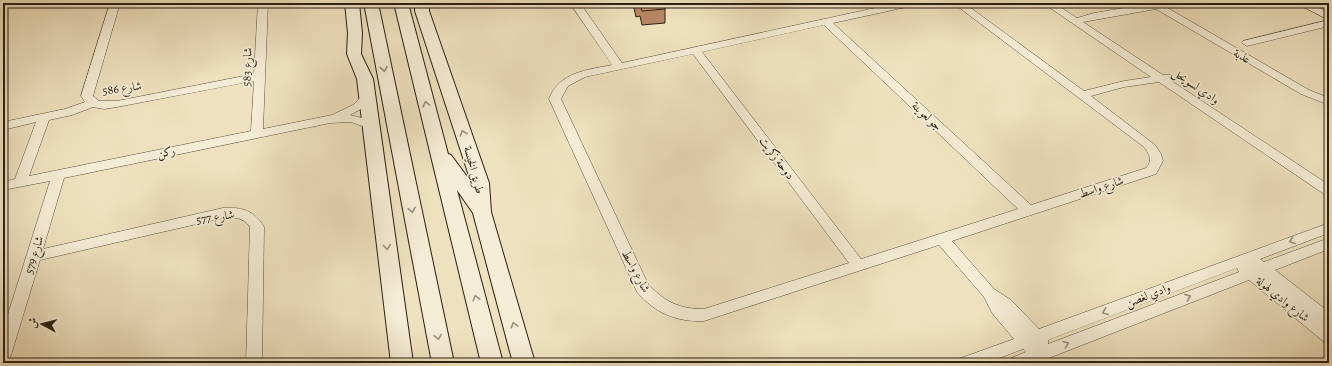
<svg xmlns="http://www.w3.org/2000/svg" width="1332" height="366" font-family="Alegreya,Amiri,serif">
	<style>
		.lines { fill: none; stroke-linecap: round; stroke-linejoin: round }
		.street-casing { stroke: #5a503f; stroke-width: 1 }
		.secondary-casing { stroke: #291f14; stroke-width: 2 }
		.street { fill: #f5ecd5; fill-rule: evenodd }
		.secondary { fill: #f5ecd5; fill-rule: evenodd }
		.wall { fill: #b88765; stroke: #291f14 }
		.building { fill: #d69d75; stroke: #291f14 }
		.oneway { stroke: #99907e }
		.labels { text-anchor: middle; stroke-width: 3.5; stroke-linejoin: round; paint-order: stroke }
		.street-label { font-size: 12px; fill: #291f14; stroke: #f5ecd5 }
	</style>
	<rect width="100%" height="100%" fill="#efe1bf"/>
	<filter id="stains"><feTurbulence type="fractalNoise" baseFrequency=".005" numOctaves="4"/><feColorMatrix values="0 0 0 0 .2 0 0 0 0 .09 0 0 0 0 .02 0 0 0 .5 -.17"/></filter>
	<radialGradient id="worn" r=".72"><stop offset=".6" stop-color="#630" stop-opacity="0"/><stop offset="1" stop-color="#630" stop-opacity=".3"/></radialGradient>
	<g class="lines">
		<g class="street-casing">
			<path id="street" d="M 110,3 L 120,3 L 93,96 L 99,101 L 117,101 L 254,74 L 258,3 L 268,3 L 263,129 L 332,115 L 353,105 L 364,94 L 372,94 L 374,96 L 361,109 L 350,115 L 370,120 L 377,125 L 375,128 L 371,129 L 351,122 L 330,123 L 64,178 L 43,249 L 223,208 C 241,207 254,210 264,227 L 262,363 L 246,363 L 250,227 C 243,217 234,217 223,218 L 40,260 L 11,355 L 9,360 L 3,362 L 3,330 L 50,181 L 3,190 L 3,182 L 15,179 L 36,122 L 3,130 L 3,122 L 65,109 L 85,102 L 81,96 ZM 254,81 L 251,131 L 29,176 L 49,120 L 72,115 L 93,107 L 104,109 L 117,107 Z
				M 570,3 L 580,3 L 622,63 L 898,3 L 916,3 L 911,6 L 833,23 L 1031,205 L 1146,168 C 1153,161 1149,153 1144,147 L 953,3 L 964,3 L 1084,91 L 1124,81 L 1151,77 L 1043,3 L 1054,3 L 1077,18 L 1094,13 L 1148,4 L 1147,3 L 1159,3 L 1309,90 L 1329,98 L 1329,105 L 1301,94 L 1156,9 L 1083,22 L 1163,75 L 1171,75 L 1173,77 L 1170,80 L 1329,185 L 1329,196 L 1324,194 L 1159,82 L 1124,87 L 1091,96 L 1155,145 L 1161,154 L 1163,161 L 1156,174 L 952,241 L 994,289 L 1011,300 L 1039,329 L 1329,223 L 1329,233 L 1260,259 L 1264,262 L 1329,238 L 1329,249 L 1275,270 L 1329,312 L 1329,343 L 1323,341 L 1249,280 L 1036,363 L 1009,363 L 1011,358 L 1026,352 L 1023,349 L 986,363 L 959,363 L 961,358 L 1014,339 L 992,313 L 984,297 L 939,245 L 704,321 C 676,322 655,313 637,292 L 549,99 C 559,72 587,70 612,65 ZM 824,25 L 1018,209 L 861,259 L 702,52 ZM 693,54 L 849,263 L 704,309 C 679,309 665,302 648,284 L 561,99 L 568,86 L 585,77 ZM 1237,268 L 1239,272 L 1048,344 L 1048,340 Z
				M 1296,3 L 1309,3 L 1329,13 L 1329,20 Z
				M 1329,20 L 1329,26 L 1247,46 L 1242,43 L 1243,41 Z"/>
		</g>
		<g class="secondary-casing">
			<path id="secondary" d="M 345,3 L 359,3 L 362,33 L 361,54 L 373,79 L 413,363 L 391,363 L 357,79 L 347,54 L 348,33 Z
				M 364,3 L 378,3 L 454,363 L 432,363 Z
				M 394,3 L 408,3 L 448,154 L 451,155 L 471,182 L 415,11 L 415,3 L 429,3 L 429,11 L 489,183 L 491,212 L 535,363 L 513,363 L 473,213 L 457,190 L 503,363 L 481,363 Z"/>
		</g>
		<use href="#street" class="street"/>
		<use href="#secondary" class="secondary"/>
	</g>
	<path class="wall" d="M 634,3 L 665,3 L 665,23 L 642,25 L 640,16 L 636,17 L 634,8 Z"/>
	<path class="building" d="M 640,3 L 663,3 L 665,9 L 642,11 Z"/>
	<defs><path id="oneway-chevron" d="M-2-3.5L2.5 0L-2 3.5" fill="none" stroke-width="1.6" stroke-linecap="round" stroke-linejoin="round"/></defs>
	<g class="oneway">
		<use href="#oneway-chevron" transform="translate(384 69) rotate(79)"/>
		<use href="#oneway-chevron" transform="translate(426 104) rotate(-105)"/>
		<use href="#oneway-chevron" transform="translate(463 133) rotate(-109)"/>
		<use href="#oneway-chevron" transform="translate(412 210) rotate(79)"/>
		<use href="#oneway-chevron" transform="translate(1292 241) rotate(160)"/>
		<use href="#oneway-chevron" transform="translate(387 247) rotate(82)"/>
		<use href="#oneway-chevron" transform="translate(1188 297) rotate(-21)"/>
		<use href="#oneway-chevron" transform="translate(476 298) rotate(-104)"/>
		<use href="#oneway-chevron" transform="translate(1105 312) rotate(159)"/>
		<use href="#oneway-chevron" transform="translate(514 325) rotate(-105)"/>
		<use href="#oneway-chevron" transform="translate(438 337) rotate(79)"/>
		<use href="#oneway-chevron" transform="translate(1066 344) rotate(-21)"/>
	</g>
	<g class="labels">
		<g class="street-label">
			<text transform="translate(1242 56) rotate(30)" y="4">عذبة</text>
			<text transform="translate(247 67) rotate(-88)" y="4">شارع 583</text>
			<text transform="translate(1196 86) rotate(34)" y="4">وادي لسويحل</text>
			<text transform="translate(122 88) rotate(-8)" y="4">شارع 586</text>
			<text transform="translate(927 116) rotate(43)" y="4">جو لعوينة</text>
			<text transform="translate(166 152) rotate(-12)" y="4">ركن</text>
			<text transform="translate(777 158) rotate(53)" y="4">دوحة زكريت</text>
			<text transform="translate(474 170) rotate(75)" y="4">طريق الخيسة</text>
			<text transform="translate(1101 187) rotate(-18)" y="4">شارع واسط</text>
			<text transform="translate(215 217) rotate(-9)" y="4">شارع 577</text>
			<text transform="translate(34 255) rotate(-73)" y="4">شارع 579</text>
			<text transform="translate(636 271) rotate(62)" y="4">شارع واسط</text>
			<text transform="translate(1148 295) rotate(-21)" y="4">وادي لغصن</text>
			<text transform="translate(1283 299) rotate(39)" y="4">شارع وادي لهولة</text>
		</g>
	</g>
	<rect width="1332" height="366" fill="none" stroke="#efe1bf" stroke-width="16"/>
	<rect x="4" y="4" width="1324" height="358" fill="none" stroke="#291f14" stroke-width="2"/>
	<rect x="8" y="8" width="1316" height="350" fill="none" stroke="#291f14"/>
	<g transform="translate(42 324) rotate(277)" stroke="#f5ecd5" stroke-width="3" paint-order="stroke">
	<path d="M0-3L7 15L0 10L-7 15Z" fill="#291f14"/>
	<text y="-6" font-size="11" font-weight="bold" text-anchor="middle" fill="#291f14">ش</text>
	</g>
	<rect width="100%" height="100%" filter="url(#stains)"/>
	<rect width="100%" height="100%" fill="url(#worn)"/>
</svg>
